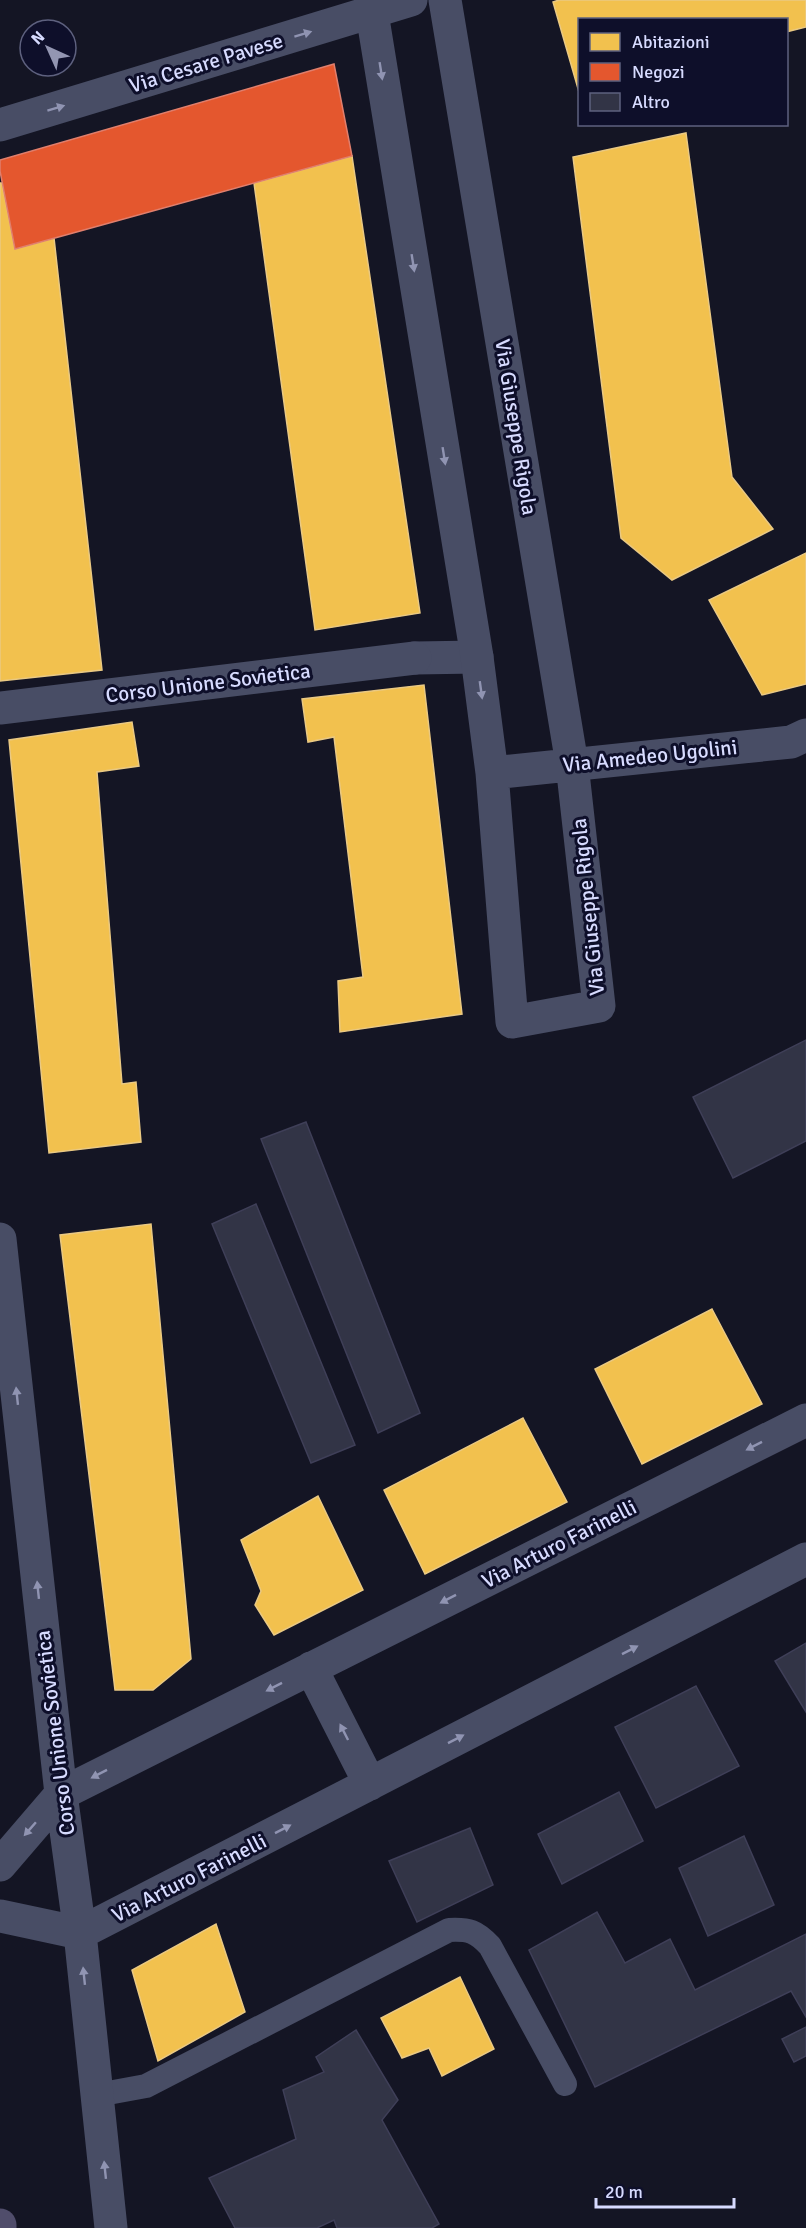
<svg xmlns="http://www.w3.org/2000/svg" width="806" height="2228" font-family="Signika,sans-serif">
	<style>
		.homes { fill: #f2c14e; stroke: #eac983; stroke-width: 1.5 }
		.shops { fill: #e4572e; stroke: #e07f6d; stroke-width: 1.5 }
		.building { fill: #323446; stroke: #3f3f58; stroke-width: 1.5 }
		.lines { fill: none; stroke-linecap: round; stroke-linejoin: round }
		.service { stroke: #484d65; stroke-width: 24 }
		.pedestrian { stroke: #484d65; stroke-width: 33 }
		.minor { stroke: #484d65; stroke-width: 33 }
		.primary { stroke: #504d6b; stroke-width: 33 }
		.oneway { fill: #9094b2 }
		.labels { text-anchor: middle; stroke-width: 6; stroke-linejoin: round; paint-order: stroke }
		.street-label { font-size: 21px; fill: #d7dbff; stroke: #0e0f2a }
	</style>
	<rect width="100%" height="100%" fill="#141524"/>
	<path class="homes" d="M 559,0 L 806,0 L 806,27 L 786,32 L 786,20 L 580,20 L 579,92 L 553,2 Z
		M 686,133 L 732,477 L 773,529 L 672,580 L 621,538 L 573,157 Z
		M 352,156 L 420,613 L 315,630 L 254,183 Z
		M 0,183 L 2,183 L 15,249 L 54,238 L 102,670 L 0,681 Z
		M 806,553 L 806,684 L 762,695 L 709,600 Z
		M 424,685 L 462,1014 L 340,1032 L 338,981 L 363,977 L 334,737 L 308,742 L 302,699 Z
		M 132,722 L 139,766 L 97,772 L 122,1084 L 136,1082 L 141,1142 L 49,1153 L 9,740 Z
		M 151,1224 L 191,1659 L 153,1690 L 115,1690 L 60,1235 Z
		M 712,1309 L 762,1404 L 642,1464 L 595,1369 Z
		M 523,1418 L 567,1502 L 425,1574 L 384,1490 Z
		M 318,1496 L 363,1590 L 274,1635 L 255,1605 L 261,1591 L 241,1540 Z
		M 216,1924 L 245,2012 L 158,2061 L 132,1970 Z
		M 460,1977 L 494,2049 L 442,2076 L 429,2048 L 402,2058 L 381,2018 Z"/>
	<path class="shops" d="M 334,64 L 352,156 L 15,249 L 0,171 L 0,160 Z"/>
	<path class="building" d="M 806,1040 L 806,1141 L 733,1178 L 693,1097 Z
		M 306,1122 L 420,1413 L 378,1433 L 261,1139 Z
		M 256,1204 L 355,1445 L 311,1463 L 212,1224 Z
		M 806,1643 L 806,1712 L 775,1661 Z
		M 696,1686 L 739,1766 L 656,1808 L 615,1727 Z
		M 619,1792 L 643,1841 L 562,1884 L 538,1834 Z
		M 470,1828 L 493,1885 L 417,1922 L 389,1861 Z
		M 744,1836 L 774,1905 L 708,1936 L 679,1868 Z
		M 597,1912 L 625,1963 L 670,1939 L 695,1990 L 806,1934 L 806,2017 L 791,1991 L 595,2087 L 529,1950 Z
		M 806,2027 L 806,2056 L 794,2062 L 782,2039 Z
		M 356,2030 L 398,2100 L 382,2120 L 439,2224 L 432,2228 L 337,2228 L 334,2220 L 317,2228 L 235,2228 L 209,2178 L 296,2139 L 283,2090 L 324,2072 L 316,2057 Z"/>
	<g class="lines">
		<path class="service" d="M 97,2095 L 146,2086 L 449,1930 C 469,1929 476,1931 490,1946 L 565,2084"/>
		<path class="pedestrian" d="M 415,658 L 477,657"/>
		<path class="minor" d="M 372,13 L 477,657 L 492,773 L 512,1022 L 599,1006 L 572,764 L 445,0
			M 0,125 L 411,0
			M 0,708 L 415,658
			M 492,773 L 791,742 L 806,735
			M 0,1239 L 61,1794 L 80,1933 L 111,2228
			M 311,1668 L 370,1784
			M 0,1865 L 61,1794 L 806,1420
			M 0,1916 L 80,1933 L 806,1559"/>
		<path class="primary" d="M 0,2225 L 0,2228"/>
	</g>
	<defs><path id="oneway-solid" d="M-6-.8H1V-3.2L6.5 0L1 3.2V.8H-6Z" transform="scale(1.5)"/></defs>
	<g class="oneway">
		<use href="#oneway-solid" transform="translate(303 34) rotate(-17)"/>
		<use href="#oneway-solid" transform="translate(381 71) rotate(81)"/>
		<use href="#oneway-solid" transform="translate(56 108) rotate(-17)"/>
		<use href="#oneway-solid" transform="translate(413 263) rotate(81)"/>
		<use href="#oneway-solid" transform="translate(444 456) rotate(81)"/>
		<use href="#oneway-solid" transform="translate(481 690) rotate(82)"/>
		<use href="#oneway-solid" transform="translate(17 1396) rotate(-96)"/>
		<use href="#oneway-solid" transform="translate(754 1446) rotate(153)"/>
		<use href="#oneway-solid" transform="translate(38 1590) rotate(-96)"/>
		<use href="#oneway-solid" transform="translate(448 1599) rotate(153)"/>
		<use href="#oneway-solid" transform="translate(630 1650) rotate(-27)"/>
		<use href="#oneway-solid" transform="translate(274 1687) rotate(153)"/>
		<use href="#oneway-solid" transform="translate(344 1732) rotate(-117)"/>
		<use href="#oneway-solid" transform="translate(456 1739) rotate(-27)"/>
		<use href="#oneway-solid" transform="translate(99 1774) rotate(153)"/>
		<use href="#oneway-solid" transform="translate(30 1829) rotate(131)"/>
		<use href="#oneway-solid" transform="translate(283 1829) rotate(-27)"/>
		<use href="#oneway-solid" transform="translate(84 1976) rotate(-96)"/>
		<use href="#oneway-solid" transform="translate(105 2170) rotate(-96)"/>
	</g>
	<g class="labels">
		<g class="street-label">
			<text transform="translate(206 63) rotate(-17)" y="7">Via Cesare Pavese</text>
			<text transform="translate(516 427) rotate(81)" y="7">Via Giuseppe Rigola</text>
			<text transform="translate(208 683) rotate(-7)" y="7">Corso Unione Sovietica</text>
			<text transform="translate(650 756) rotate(-6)" y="7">Via Amedeo Ugolini</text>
			<text transform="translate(588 907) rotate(-96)" y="7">Via Giuseppe Rigola</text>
			<text transform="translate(559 1544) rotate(-27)" y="7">Via Arturo Farinelli</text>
			<text transform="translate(55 1733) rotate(-97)" y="7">Corso Unione Sovietica</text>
			<text transform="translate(189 1878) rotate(-27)" y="7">Via Arturo Farinelli</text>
		</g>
	</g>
	<rect x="578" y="18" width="210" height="108" fill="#0e0f2a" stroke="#5e617f" stroke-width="1.5"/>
	<rect x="590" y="33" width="30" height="18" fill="#f2c14e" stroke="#5e617f" stroke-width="1.5"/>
	<text x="632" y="48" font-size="18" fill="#d7dbff">Abitazioni</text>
	<rect x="590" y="63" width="30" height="18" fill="#e4572e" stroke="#5e617f" stroke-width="1.5"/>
	<text x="632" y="78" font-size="18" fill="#d7dbff">Negozi</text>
	<rect x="590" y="93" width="30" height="18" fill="#323446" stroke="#5e617f" stroke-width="1.5"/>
	<text x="632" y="108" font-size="18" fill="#d7dbff">Altro</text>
	<g transform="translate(48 48) rotate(315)"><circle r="28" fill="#0e0f2a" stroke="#5e617f" stroke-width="1.5"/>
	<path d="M0-4.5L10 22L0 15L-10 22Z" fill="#9396b2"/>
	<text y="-9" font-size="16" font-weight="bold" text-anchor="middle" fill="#d7dbff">N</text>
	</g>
	<path d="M596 2198v9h138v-9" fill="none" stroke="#d7dbff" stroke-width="3"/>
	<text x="605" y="2198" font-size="18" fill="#d7dbff" stroke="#0e0f2a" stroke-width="4.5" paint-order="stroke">20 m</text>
</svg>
